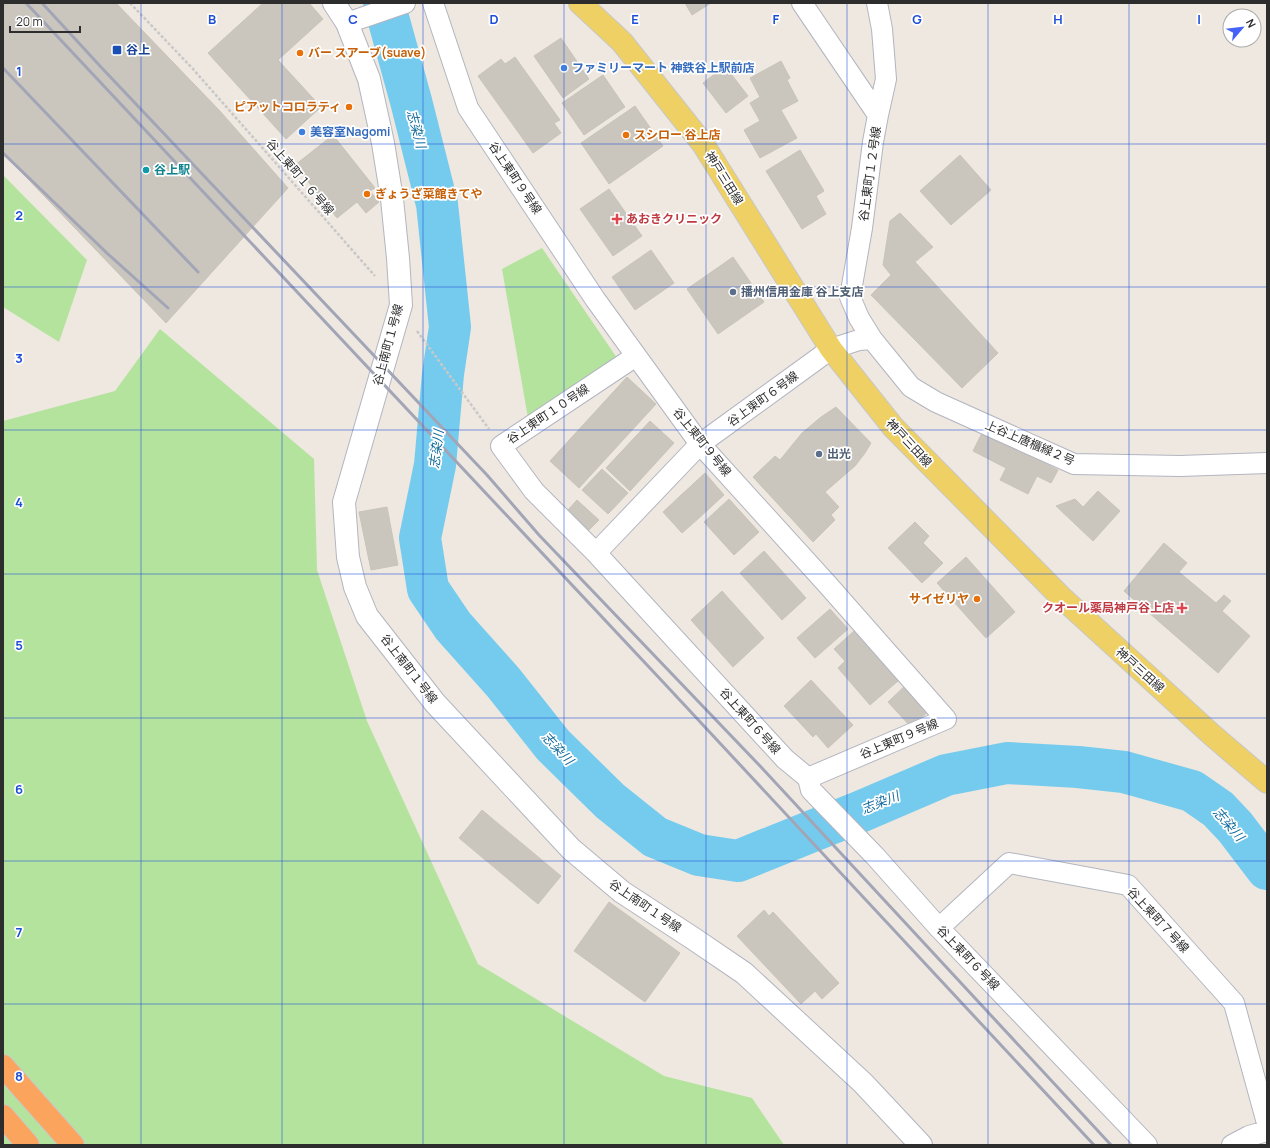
<svg xmlns="http://www.w3.org/2000/svg" width="1270" height="1148" font-family="Manrope,'Noto Sans JP',sans-serif">
	<style>
		.green { fill: #b4e39d }
		.lines { fill: none; stroke-linecap: round; stroke-linejoin: round }
		.river { stroke: #75cbed; stroke-width: 42 }
		.building { fill: #cac6be; stroke: #c9c4b9 }
		.street-casing { stroke: #b3b5c0; stroke-width: 22 }
		.secondary-casing { stroke: #b3b5c0; stroke-width: 24 }
		.primary-casing { stroke: #c8c8c8; stroke-width: 24 }
		.highway-casing { stroke: #c8c8c8; stroke-width: 24 }
		.path { stroke: #c8c8c8; stroke-width: 2.5; stroke-dasharray: 3 2; stroke-linecap: butt }
		.street { stroke: #fff; stroke-width: 20 }
		.secondary { stroke: #fff; stroke-width: 22 }
		.primary { stroke: #eed064; stroke-width: 22 }
		.highway { stroke: #fba45d; stroke-width: 22 }
		.rail { stroke: #a2a5b6; stroke-width: 3 }
		.grid { fill: none; stroke: #1d4ed8; stroke-width: 1; stroke-opacity: 0.55 }
		.transit-dot { fill: #1a4fb4; stroke: #fff; stroke-width: 1.5 }
		.food-dot { fill: #e8710a; stroke: #fff; stroke-width: 1.5 }
		.shop-dot { fill: #3f7fe0; stroke: #fff; stroke-width: 1.5 }
		.culture-dot { fill: #0f9aa8; stroke: #fff; stroke-width: 1.5 }
		.health-dot { fill: #e0444e; stroke: #fff; stroke-width: 1.5 }
		.service-dot { fill: #5c6f8a; stroke: #fff; stroke-width: 1.5 }
		.labels { text-anchor: middle; stroke-width: 3.5; stroke-linejoin: round; paint-order: stroke }
		.transit-label { font-size: 12px; font-weight: bold; fill: #164399; stroke: #fff; text-anchor: start }
		.food-label { font-size: 12px; font-weight: bold; fill: #c56008; stroke: #fff; text-anchor: start }
		.shop-label { font-size: 12px; font-weight: bold; fill: #366cbe; stroke: #fff; text-anchor: start }
		.culture-label { font-size: 12px; font-weight: bold; fill: #0d838f; stroke: #fff; text-anchor: start }
		.street-label { font-size: 12px; fill: #2d2d2d; stroke: #fff }
		.health-label { font-size: 12px; font-weight: bold; fill: #be3a42; stroke: #fff; text-anchor: start }
		.service-label { font-size: 12px; font-weight: bold; fill: #4e5e75; stroke: #fff; text-anchor: start }
		.water-label { font-size: 13px; font-style: italic; fill: #106a9d; stroke: #fff }
		.grid-label { font-size: 13px; text-anchor: middle; font-weight: bold; fill: #1d4ed8; stroke: #fff; stroke-width: 3.5; stroke-linejoin: round; paint-order: stroke }
	</style>
	<rect width="100%" height="100%" fill="#eee8e0"/>
	<path class="green" d="M 3,175 L 87,260 L 59,342 L 3,307 Z
		M 542,248 L 617,358 L 528,418 L 502,269 Z
		M 160,329 L 314,459 L 317,570 L 367,721 L 478,964 L 664,1076 L 752,1098 L 784,1145 L 3,1145 L 3,421 L 115,391 Z"/>
	<g class="lines">
		<path class="river" d="M 384,3 L 411,101 L 437,204 L 450,327 L 443,374 L 435,465 L 420,538 L 428,589 L 453,626 L 503,682 L 553,745 L 610,801 L 655,837 L 699,855 L 738,861 L 862,811 L 946,775 L 1007,763 L 1078,767 L 1124,772 L 1192,791 L 1218,809 L 1235,827 L 1267,869"/>
	</g>
	<path class="building" d="M 3,3 L 116,3 L 219,110 L 288,188 L 166,323 L 3,153 Z
		M 263,3 L 309,3 L 323,19 L 278,60 L 321,107 L 286,139 L 208,53 Z
		M 685,3 L 711,3 L 692,15 Z
		M 561,38 L 589,79 L 563,98 L 534,56 Z
		M 515,57 L 560,120 L 554,123 L 561,133 L 533,153 L 478,76 L 501,59 L 505,64 Z
		M 781,61 L 790,78 L 787,80 L 798,101 L 781,110 L 797,138 L 760,158 L 744,130 L 760,121 L 750,103 L 760,97 L 750,78 Z
		M 725,66 L 748,96 L 726,113 L 703,83 Z
		M 603,75 L 625,107 L 584,135 L 562,103 Z
		M 635,106 L 663,146 L 609,184 L 581,143 Z
		M 333,135 L 375,188 L 370,191 L 379,202 L 366,213 L 357,202 L 337,218 L 295,165 Z
		M 800,150 L 824,191 L 816,196 L 826,214 L 802,229 L 766,171 Z
		M 960,155 L 991,190 L 951,225 L 920,191 Z
		M 609,189 L 642,236 L 613,256 L 580,209 Z
		M 900,213 L 933,247 L 915,262 L 998,353 L 962,388 L 871,295 L 891,275 L 883,265 L 890,221 Z
		M 651,250 L 674,283 L 635,310 L 612,277 Z
		M 733,257 L 764,302 L 718,334 L 687,289 Z
		M 627,377 L 656,404 L 579,488 L 550,461 Z
		M 836,407 L 871,443 L 865,453 L 855,466 L 825,492 L 839,507 L 831,515 L 835,520 L 813,542 L 753,477 L 775,456 L 780,460 L 802,433 L 821,417 Z
		M 650,421 L 674,443 L 630,491 L 606,468 Z
		M 983,431 L 1058,470 L 1051,483 L 1037,476 L 1028,494 L 1000,480 L 1006,468 L 973,451 Z
		M 602,469 L 628,493 L 608,514 L 582,490 Z
		M 705,473 L 724,495 L 699,518 L 679,497 Z
		M 1098,491 L 1120,511 L 1093,541 L 1056,506 L 1075,499 L 1083,507 Z
		M 679,497 L 699,518 L 682,533 L 663,512 Z
		M 729,499 L 759,532 L 734,555 L 704,522 Z
		M 577,500 L 599,520 L 588,531 L 567,511 Z
		M 387,507 L 398,565 L 371,570 L 359,512 Z
		M 915,522 L 929,536 L 923,543 L 943,563 L 922,583 L 888,548 Z
		M 1164,543 L 1187,563 L 1179,572 L 1216,603 L 1224,595 L 1231,601 L 1222,611 L 1250,636 L 1218,673 L 1124,591 Z
		M 764,551 L 806,598 L 782,620 L 740,573 Z
		M 966,557 L 1015,612 L 986,638 L 937,583 Z
		M 722,591 L 764,638 L 733,667 L 691,620 Z
		M 830,609 L 848,629 L 815,658 L 797,638 Z
		M 854,631 L 898,681 L 870,705 L 838,668 L 845,661 L 834,649 Z
		M 811,680 L 853,725 L 828,748 L 816,734 L 813,737 L 784,706 Z
		M 908,683 L 931,709 L 911,727 L 888,702 Z
		M 482,810 L 561,876 L 538,904 L 459,838 Z
		M 609,902 L 680,953 L 645,1002 L 574,951 Z
		M 764,910 L 769,916 L 773,912 L 839,983 L 822,999 L 815,991 L 801,1004 L 737,936 Z"/>
	<g class="lines">
		<g class="street-casing">
			<path id="street" d="M 433,3 L 468,108 L 595,299 L 700,444 L 827,584 L 946,719 L 808,778
				M 802,3 L 878,115 L 873,142 L 862,228 L 850,297 L 859,318 L 872,339 L 911,387 L 936,402 L 1074,464 L 1180,466 L 1267,463
				M 877,3 L 882,29 L 886,79 L 878,115
				M 347,23 L 405,3
				M 872,339 L 859,340 L 831,349 L 700,444 L 596,553 L 785,759 L 808,778 L 811,790 L 875,856 L 939,928 L 1147,1145
				M 596,553 L 534,491 L 501,446 L 636,356
				M 939,928 L 1009,863 L 1128,885 L 1234,1003 L 1267,1123
				M 1232,1145 L 1249,1136 L 1267,1131"/>
		</g>
		<g class="secondary-casing">
			<path id="secondary" d="M 334,3 L 347,23 L 369,79 L 383,143 L 392,199 L 398,258 L 401,305 L 344,502 L 348,557 L 355,587 L 367,616 L 435,703 L 571,849 L 622,892 L 694,939 L 744,973 L 863,1083 L 921,1145"/>
		</g>
		<g class="primary-casing">
			<path id="primary" d="M 580,3 L 622,42 L 703,144 L 831,349 L 893,427 L 1060,596 L 1211,734 L 1267,782"/>
		</g>
		<g class="highway-casing">
			<path id="highway" d="M 3,1066 L 73,1145
				M 3,1116 L 28,1145"/>
		</g>
		<path class="path" d="M 130,3 L 193,69 L 375,276
			M 417,331 L 489,429"/>
		<use href="#street" class="street"/>
		<use href="#secondary" class="secondary"/>
		<use href="#primary" class="primary"/>
		<use href="#highway" class="highway"/>
		<path class="rail" d="M 26,3 L 663,682 L 1094,1145
			M 42,3 L 100,66 L 487,475 L 539,535 L 761,767 L 1111,1145
			M 3,68 L 198,272
			M 3,153 L 109,255 L 168,308"/>
	</g>
	<path class="grid" d="M 141,3 L 141,1145M 282,3 L 282,1145M 423,3 L 423,1145M 564,3 L 564,1145M 706,3 L 706,1145M 847,3 L 847,1145M 988,3 L 988,1145M 1129,3 L 1129,1145M 3,144 L 1267,144M 3,287 L 1267,287M 3,430 L 1267,430M 3,574 L 1267,574M 3,718 L 1267,718M 3,861 L 1267,861M 3,1004 L 1267,1004"/>
	<rect class="transit-dot" x="112" y="45" width="10" height="10" rx="2"/>
	<g class="food-dot">
		<circle cx="300" cy="53" r="4"/>
		<circle cx="349" cy="107" r="4"/>
		<circle cx="626" cy="135" r="4"/>
		<circle cx="367" cy="194" r="4"/>
		<circle cx="977" cy="599" r="4"/>
	</g>
	<g class="shop-dot">
		<circle cx="564" cy="68" r="4"/>
		<circle cx="302" cy="132" r="4"/>
	</g>
	<circle class="culture-dot" cx="146" cy="170" r="4"/>
	<g class="health-dot">
		<path d="M615 213h4v4h4v4h-4v4h-4v-4h-4v-4h4z"/>
		<path d="M1180 602h4v4h4v4h-4v4h-4v-4h-4v-4h4z"/>
	</g>
	<g class="service-dot">
		<circle cx="733" cy="292" r="4"/>
		<circle cx="819" cy="454" r="4"/>
	</g>
	<g class="labels">
		<g class="transit-label">
			<text x="126" y="54">谷上</text>
		</g>
		<g class="food-label">
			<text x="308" y="57">バー スアーブ(suave)</text>
			<text x="341" y="111" text-anchor="end">ピアットコロラティ</text>
			<text x="634" y="139">スシロー 谷上店</text>
			<text x="375" y="198">ぎょうざ菜館きてや</text>
			<text x="969" y="603" text-anchor="end">サイゼリヤ</text>
		</g>
		<g class="shop-label">
			<text x="572" y="72">ファミリーマート 神鉄谷上駅前店</text>
			<text x="310" y="136">美容室Nagomi</text>
		</g>
		<g class="culture-label">
			<text x="154" y="174">谷上駅</text>
		</g>
		<g class="street-label">
			<text transform="translate(870 174) rotate(-82)" y="4">谷上東町１２号線</text>
			<text transform="translate(300 177) rotate(49)" y="4">谷上東町１６号線</text>
			<text transform="translate(515 178) rotate(56)" y="4">谷上東町９号線</text>
			<text transform="translate(724 178) rotate(58)" y="4">神戸三田線</text>
			<text transform="translate(388 345) rotate(-75)" y="4">谷上南町１号線</text>
			<text transform="translate(763 399) rotate(-36)" y="4">谷上東町６号線</text>
			<text transform="translate(548 414) rotate(-34)" y="4">谷上東町１０号線</text>
			<text transform="translate(702 442) rotate(51)" y="4">谷上東町９号線</text>
			<text transform="translate(909 443) rotate(47)" y="4">神戸三田線</text>
			<text transform="translate(1030 443) rotate(23)" y="4">上谷上唐櫃線２号</text>
			<text transform="translate(409 669) rotate(52)" y="4">谷上南町１号線</text>
			<text transform="translate(1140 670) rotate(42)" y="4">神戸三田線</text>
			<text transform="translate(750 721) rotate(48)" y="4">谷上東町６号線</text>
			<text transform="translate(899 739) rotate(-23)" y="4">谷上東町９号線</text>
			<text transform="translate(645 906) rotate(34)" y="4">谷上南町１号線</text>
			<text transform="translate(1158 920) rotate(47)" y="4">谷上東町７号線</text>
			<text transform="translate(968 958) rotate(46)" y="4">谷上東町６号線</text>
		</g>
		<g class="health-label">
			<text x="626" y="223">あおきクリニック</text>
			<text x="1174" y="612" text-anchor="end">クオール薬局神戸谷上店</text>
		</g>
		<g class="service-label">
			<text x="741" y="296">播州信用金庫 谷上支店</text>
			<text x="827" y="458">出光</text>
		</g>
		<g class="water-label">
			<text transform="translate(417 129) rotate(75)" y="5">志染川</text>
			<text transform="translate(436 449) rotate(-83)" y="5">志染川</text>
			<text transform="translate(558 748) rotate(47)" y="5">志染川</text>
			<text transform="translate(880 802) rotate(-22)" y="5">志染川</text>
			<text transform="translate(1229 824) rotate(49)" y="5">志染川</text>
		</g>
	</g>
	<g class="grid-label">
		<text x="212" y="24">B</text>
		<text x="353" y="24">C</text>
		<text x="494" y="24">D</text>
		<text x="635" y="24">E</text>
		<text x="776" y="24">F</text>
		<text x="917" y="24">G</text>
		<text x="1058" y="24">H</text>
		<text x="1199" y="24">I</text>
		<text x="19" y="76">1</text>
		<text x="19" y="220">2</text>
		<text x="19" y="363">3</text>
		<text x="19" y="507">4</text>
		<text x="19" y="650">5</text>
		<text x="19" y="794">6</text>
		<text x="19" y="937">7</text>
		<text x="19" y="1081">8</text>
	</g>
	<rect width="1270" height="1148" fill="none" stroke="#2d2d2d" stroke-width="8"/>
	<g transform="translate(1242 28) rotate(62)"><circle r="19" fill="#ffffff" stroke="#ababab"/>
	<path d="M0-3L7 15L0 10L-7 15Z" fill="#4462f7"/>
	<text y="-6" font-size="11" font-weight="bold" text-anchor="middle" fill="#2d2d2d">N</text>
	</g>
	<path d="M10 26v6h70v-6" fill="none" stroke="#2d2d2d" stroke-width="2"/>
	<text x="16" y="26" font-size="12" fill="#2d2d2d" stroke="#ffffff" stroke-width="3" paint-order="stroke">20 m</text>
</svg>
